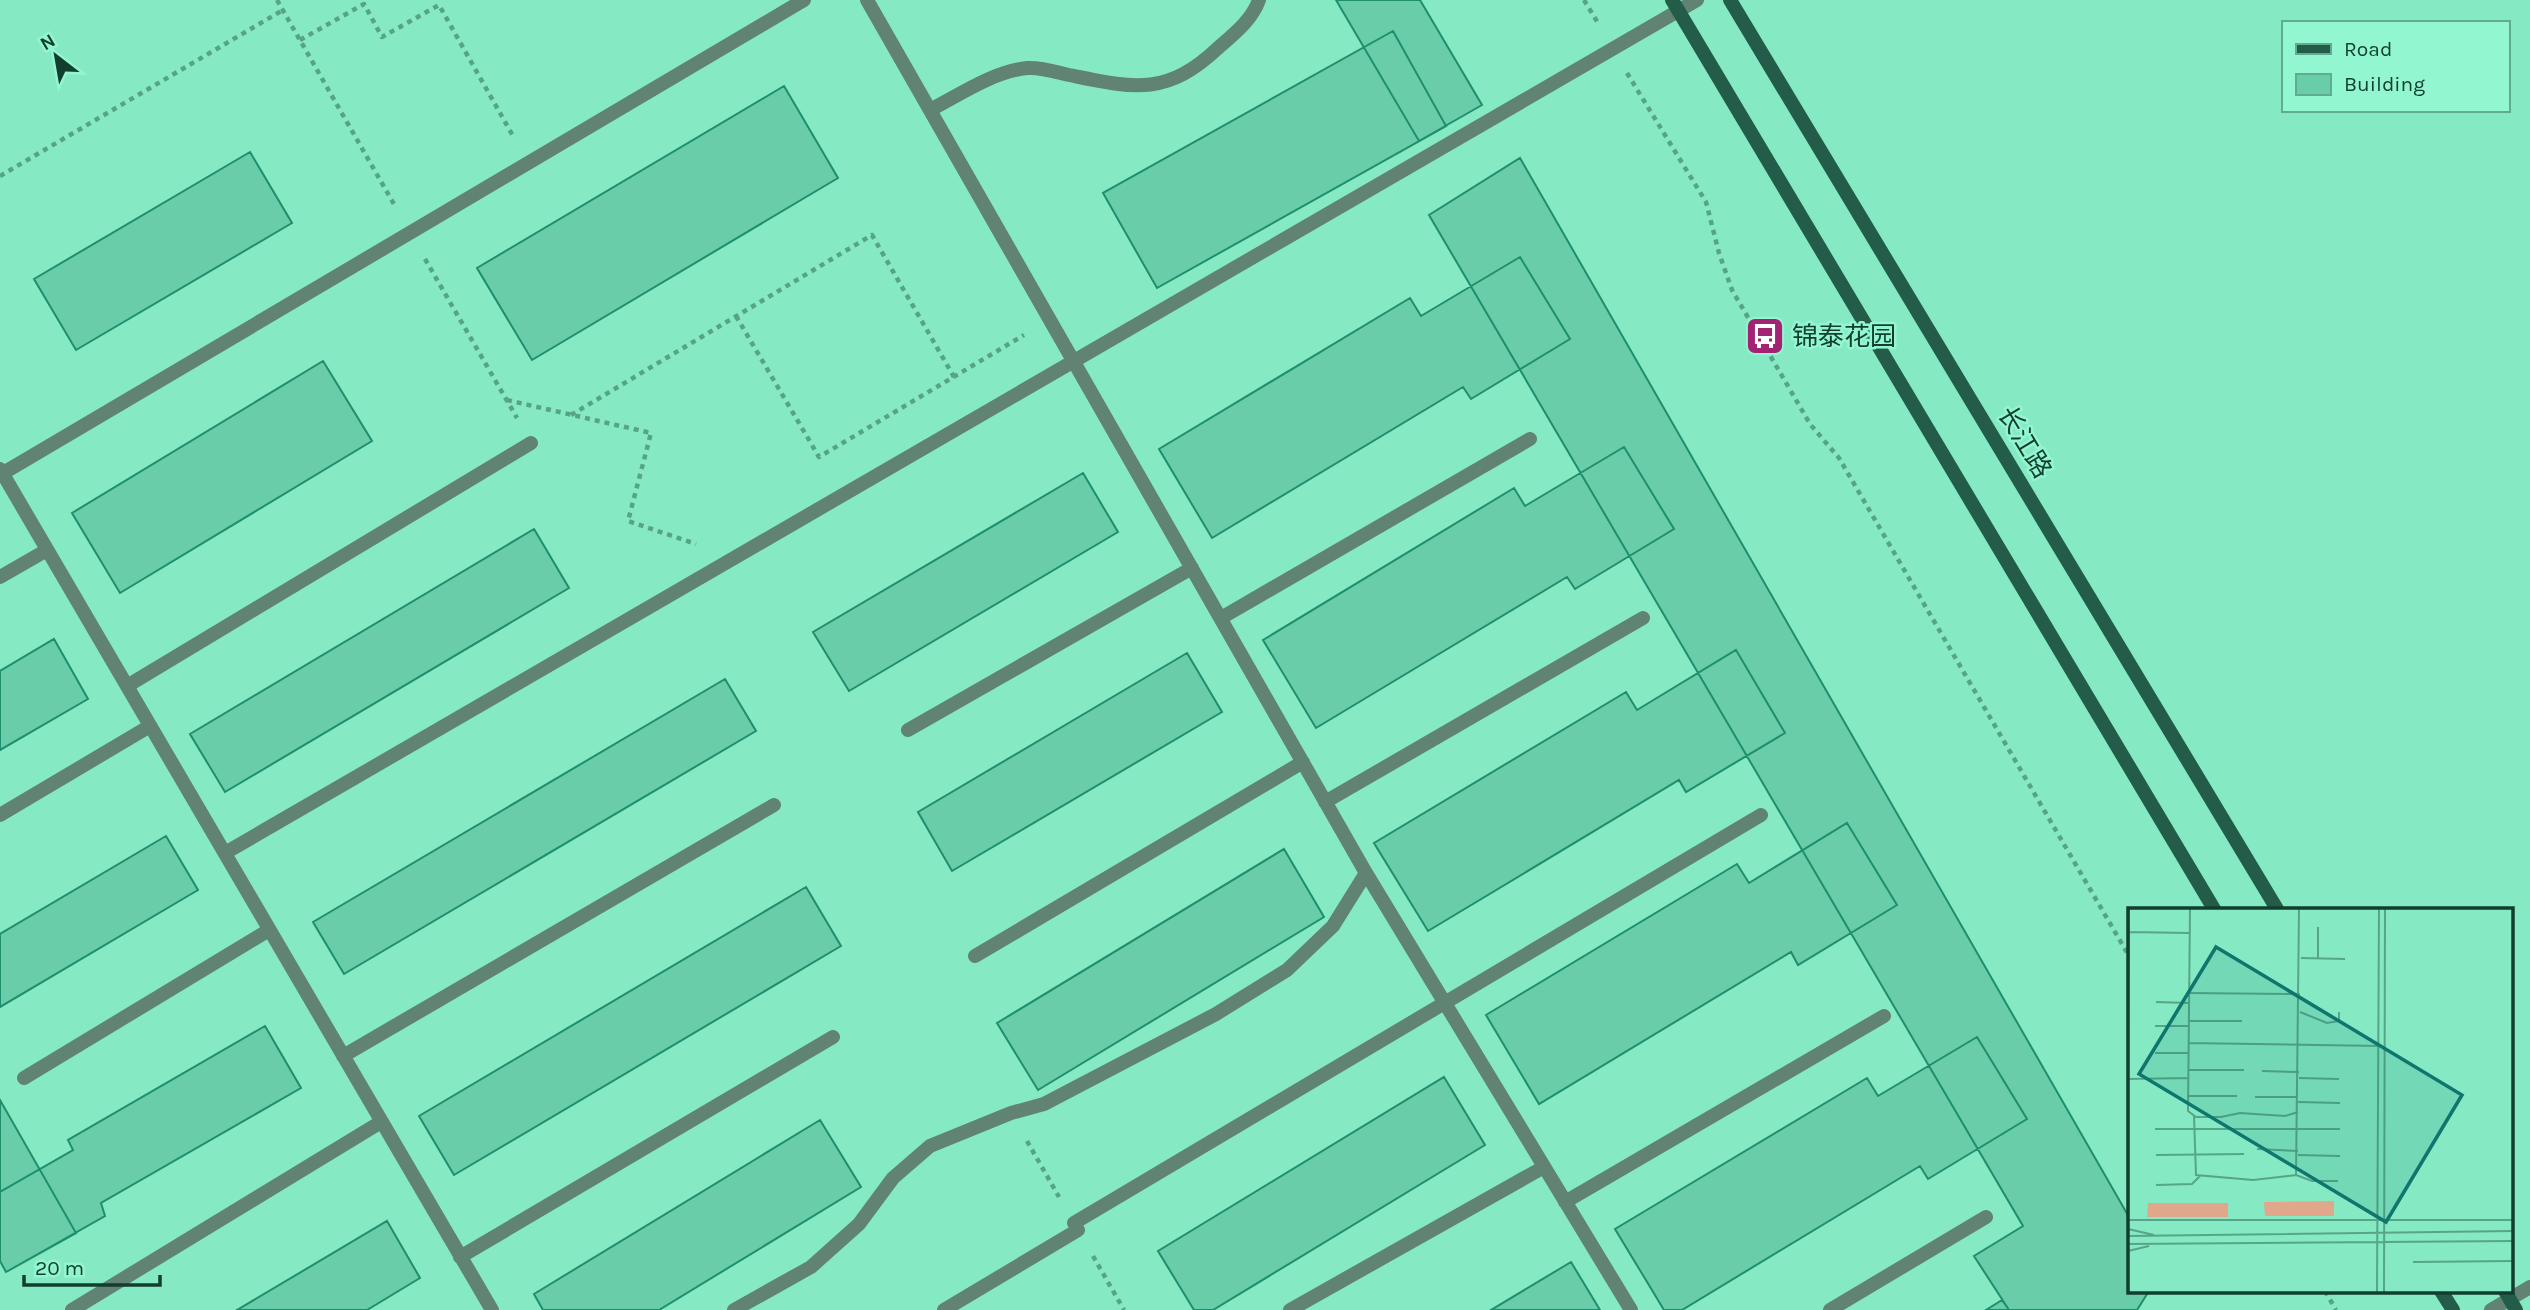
<svg xmlns="http://www.w3.org/2000/svg" width="2530" height="1310" font-family="Karla,'Noto Sans SC',sans-serif">
	<style>
		.building { fill: #69cda9; stroke: #1f8e6d; stroke-width: 2 }
		.lines { fill: none; stroke-linecap: round; stroke-linejoin: round }
		.path { stroke: #56a387; stroke-width: 4.5; stroke-dasharray: 5 5; stroke-linecap: butt }
		.lane { stroke: #608374; stroke-width: 14 }
		.secondary { stroke: #235d49; stroke-width: 14 }
		.labels { text-anchor: middle; stroke-width: 5; stroke-linejoin: round; paint-order: stroke }
		.poi-label { font-size: 26px; fill: #123e2f; stroke: #92f6d0; text-anchor: start }
		.street-label { font-size: 26px; fill: #123e2f; stroke: #92f6d0 }
		.inset-road { fill: none; stroke: #57a588; stroke-width: 2 }
		.view { fill: #0f766e; fill-opacity: 0.15; stroke: #0f766e; stroke-width: 3.5 }
		.inset-edge { fill: none; stroke: #123e2f; stroke-width: 3.5 }
	</style>
	<rect width="100%" height="100%" fill="#85e9c3"/>
	<path class="building" d="M 1336,0 L 1420,0 L 1482,105 L 1419,141 Z
		M 1393,31 L 1446,126 L 1157,288 L 1103,193 Z
		M 784,86 L 838,178 L 532,360 L 477,268 Z
		M 250,152 L 292,223 L 76,350 L 34,279 Z
		M 1520,158 L 2129,1217 L 2129,1291 L 2149,1291 L 2137,1310 L 2009,1310 L 1974,1256 L 2023,1226 L 1429,215 Z
		M 1520,257 L 1570,339 L 1471,399 L 1463,387 L 1212,538 L 1159,449 L 1410,298 L 1421,316 Z
		M 323,361 L 372,441 L 120,593 L 72,513 Z
		M 1624,447 L 1674,529 L 1575,589 L 1567,577 L 1316,728 L 1263,640 L 1514,488 L 1525,506 Z
		M 1083,473 L 1118,532 L 849,691 L 813,632 Z
		M 534,529 L 569,588 L 225,792 L 190,734 Z
		M 54,639 L 88,699 L 0,750 L 0,671 Z
		M 1736,650 L 1785,733 L 1686,792 L 1679,780 L 1428,931 L 1374,843 L 1626,692 L 1637,710 Z
		M 1187,653 L 1222,712 L 952,871 L 918,812 Z
		M 725,679 L 756,731 L 344,974 L 313,922 Z
		M 1847,823 L 1897,905 L 1798,965 L 1791,952 L 1539,1104 L 1486,1015 L 1737,864 L 1749,883 Z
		M 166,836 L 198,890 L 0,1007 L 0,934 Z
		M 1284,849 L 1324,917 L 1038,1090 L 997,1023 Z
		M 806,887 L 841,946 L 454,1175 L 419,1116 Z
		M 265,1026 L 301,1088 L 101,1203 L 105,1216 L 6,1272 L 0,1261 L 0,1192 L 73,1150 L 68,1140 Z
		M 1977,1037 L 2027,1119 L 1928,1179 L 1920,1166 L 1682,1310 L 1664,1310 L 1615,1229 L 1867,1078 L 1878,1096 Z
		M 1444,1077 L 1485,1145 L 1213,1310 L 1194,1310 L 1158,1251 Z
		M 0,1100 L 76,1233 L 6,1272 L 0,1261 Z
		M 820,1120 L 861,1187 L 659,1310 L 543,1310 L 534,1294 Z
		M 387,1221 L 420,1278 L 367,1310 L 237,1310 Z
		M 1571,1262 L 1600,1310 L 1491,1310 Z
		M 2002,1300 L 2009,1310 L 1986,1310 Z"/>
	<g class="lines">
		<path class="path" d="M 277,0 L 395,206
			M 1584,0 L 1598,23
			M 300,40 L 364,4 L 382,37 L 439,5 L 513,136
			M 1627,73 L 1706,202 L 1719,253 L 1732,290 L 1810,424 L 1839,458 L 2129,956
			M 0,176 L 283,10
			M 425,259 L 517,418
			M 736,316 L 819,457 L 1024,335
			M 507,400 L 651,433 L 628,521 L 696,544
			M 571,415 L 872,235 L 954,377
			M 1027,1141 L 1059,1197
			M 1093,1256 L 1124,1310
			M 2325,1291 L 2336,1310"/>
		<path class="lane" d="M 867,0 L 1366,873 L 1631,1310
			M 930,110 C 961,94 992,72 1027,68 C 1041,67 1056,72 1069,75 C 1133,88 1166,97 1218,48 C 1234,34 1252,20 1259,0
			M 0,469 L 492,1310
			M 0,475 L 804,0
			M 0,577 L 47,550
			M 1221,618 L 1530,439
			M 127,686 L 531,443
			M 908,730 L 1192,568
			M 1325,802 L 1643,618
			M 0,815 L 150,726
			M 225,853 L 1697,0
			M 975,956 L 1303,762
			M 343,1056 L 774,805
			M 24,1078 L 269,930
			M 1565,1202 L 1884,1016
			M 1074,1223 L 1761,815
			M 460,1257 L 833,1037
			M 72,1310 L 381,1122
			M 734,1310 L 811,1267 L 859,1224 L 893,1178 L 930,1146 L 1011,1113 L 1044,1104 L 1216,1014 L 1287,970 L 1333,926 L 1366,873
			M 944,1310 L 1078,1230
			M 1290,1310 L 1544,1167
			M 1830,1310 L 1986,1217
			M 2491,1310 L 2530,1287"/>
		<path class="secondary" d="M 1672,0 L 2214,909
			M 1730,0 L 2277,909
			M 2441,1291 L 2453,1310
			M 2505,1291 L 2516,1310"/>
	</g>
	<defs>
		<g id="bus-square" transform="scale(2.0125)"><rect x="-9" y="-9" width="18" height="18" rx="4" fill="#a32273" stroke="#92f6d0"/><path d="M-5-6H5V4H4V6H2V4H-2V6H-4V4H-5ZM-3.5-4V0h7V-4ZM-3.5 1.2v1.5H-2V1.2ZM2 1.2v1.5H3.5V1.2Z" fill="#fff"/></g>
	</defs>
	<g fill-rule="evenodd">
		<use href="#bus-square" x="1765" y="336"/>
	</g>
	<g class="labels">
		<g class="poi-label">
			<text x="1792" y="345">锦泰花园</text>
		</g>
		<g class="street-label">
			<text transform="translate(2025 442) rotate(59)" y="9">长江路</text>
		</g>
	</g>
	<g transform="translate(2128 908)">
		<rect width="385" height="385" fill="#85e9c3"/>
		<path d="M 206,293 L 206,308 L 137,308 L 136,294 ZM 20,295 L 100,295 L 100,309 L 19,309 Z" fill="#e1a78b"/>
		<path class="inset-road" d="M 62,1 L 60,203 L 68,209 L 93,209 L 112,205 L 157,208 L 170,204M 1,24 L 61,25M 173,50 L 217,51M 190,51 L 190,19M 60,85 L 172,86M 28,94 L 61,95M 172,104 L 199,115 L 211,113 L 211,104M 60,113 L 114,113M 27,118 L 60,118M 0,127 L 1,1M 60,135 L 253,138M 27,145 L 60,145M 60,162 L 116,162M 134,163 L 171,164M 171,170 L 211,171M 0,171 L 60,170M 59,188 L 109,188M 127,189 L 170,189M 170,194 L 212,195M 66,208 L 68,267 L 125,272 L 168,267 L 171,1M 27,221 L 121,221M 121,221 L 212,221M 129,241 L 170,243M 28,247 L 116,246M 170,247 L 212,248M 168,267 L 184,273 L 210,273M 28,277 L 64,276 L 72,268M 0,312 L 385,312M 0,321 L 26,327M 0,328 L 385,323M 0,336 L 385,333M 0,343 L 21,338M 285,354 L 385,353M 249,384 L 251,1M 256,384 L 257,1"/>
		<path class="view" d="M 88,39 L 334,187 L 258,314 L 11,166 Z"/>
		<rect width="385" height="385" class="inset-edge"/>
	</g>
	<rect x="2282" y="21" width="228" height="91" fill="#92f6d0" stroke="#5fac90" stroke-width="2"/>
	<rect x="2296" y="44" width="35" height="10" fill="#235d49" stroke="#5fac90" stroke-width="2"/>
	<text x="2344" y="56" font-size="21" fill="#123e2f">Road</text>
	<rect x="2296" y="74" width="35" height="21" fill="#69cda9" stroke="#5fac90" stroke-width="2"/>
	<text x="2344" y="91" font-size="21" fill="#123e2f">Building</text>
	<g transform="translate(56 56) rotate(329)" stroke="#92f6d0" stroke-width="5" paint-order="stroke">
	<path d="M0-5L12 26L0 18L-12 26Z" fill="#123e2f"/>
	<text y="-10" font-size="19" font-weight="bold" text-anchor="middle" fill="#123e2f">N</text>
	</g>
	<path d="M24 1275v10h136v-10" fill="none" stroke="#123e2f" stroke-width="3.5"/>
	<text x="35" y="1275" font-size="21" fill="#123e2f" stroke="#92f6d0" stroke-width="5" paint-order="stroke">20 m</text>
</svg>
